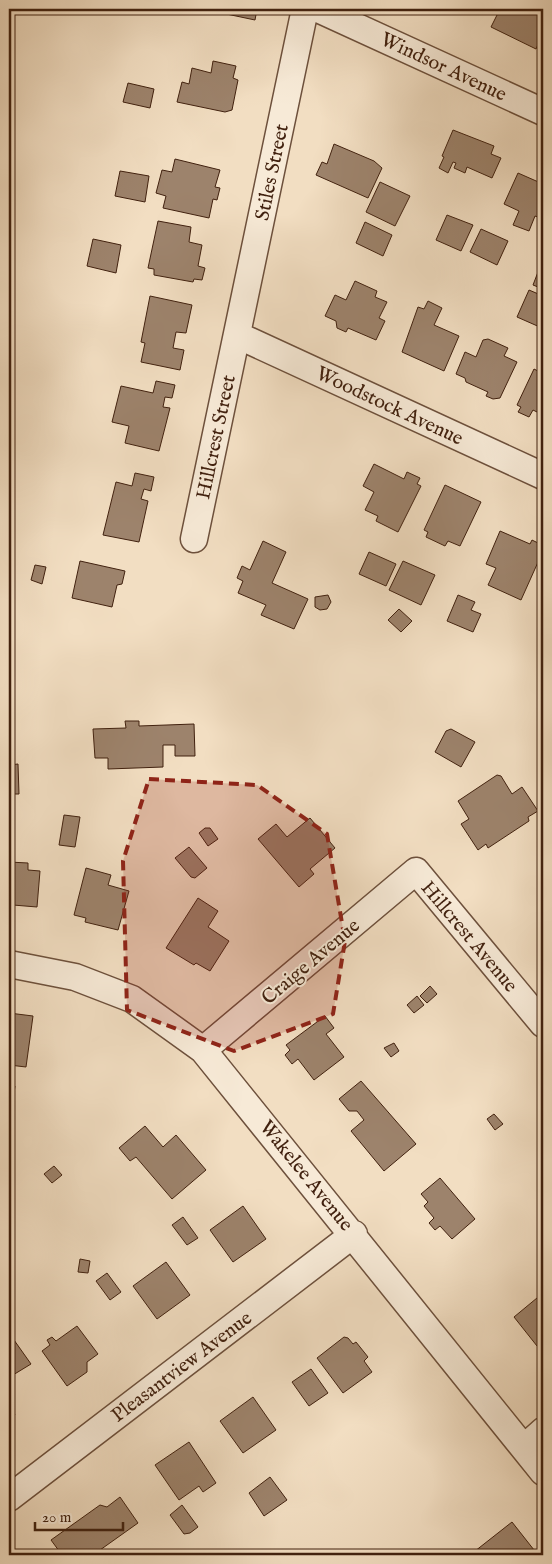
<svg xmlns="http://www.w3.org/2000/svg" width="552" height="1564" font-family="'IM FELL English',serif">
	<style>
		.building { fill: #9d836c; stroke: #41210f }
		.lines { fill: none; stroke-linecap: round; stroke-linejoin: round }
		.street-casing { stroke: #6d503c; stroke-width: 29 }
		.street { stroke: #f7ead7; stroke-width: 26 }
		.marked { fill: #8f2418; fill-opacity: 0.2; stroke: #8f2418; stroke-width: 4; stroke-dasharray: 10 6; stroke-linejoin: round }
		.labels { text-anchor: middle; stroke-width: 4; stroke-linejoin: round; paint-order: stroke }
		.street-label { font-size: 20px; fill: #41210f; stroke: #f7ead7 }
	</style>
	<rect width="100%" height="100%" fill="#f2dec2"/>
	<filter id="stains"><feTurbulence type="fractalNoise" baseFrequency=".004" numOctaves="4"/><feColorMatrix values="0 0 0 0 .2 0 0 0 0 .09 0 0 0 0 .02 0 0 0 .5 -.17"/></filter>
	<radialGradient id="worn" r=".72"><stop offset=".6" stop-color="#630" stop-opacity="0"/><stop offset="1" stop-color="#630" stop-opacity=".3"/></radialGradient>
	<path class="building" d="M 169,9 L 184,9 L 184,12 Z
		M 217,9 L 257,9 L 255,20 L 217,12 Z
		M 500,9 L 543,9 L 543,33 L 536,49 L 491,27 Z
		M 213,61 L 236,66 L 233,78 L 238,80 L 232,110 L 225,112 L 177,102 L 182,82 L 189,84 L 192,68 L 211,73 Z
		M 128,83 L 154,89 L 150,108 L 123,102 Z
		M 453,130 L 494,146 L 491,154 L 501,158 L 492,178 L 467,167 L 465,173 L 454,168 L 456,163 L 453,162 L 448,173 L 439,168 L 444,157 L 442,156 Z
		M 334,144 L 374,161 L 382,168 L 368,198 L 316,175 L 322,162 L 327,164 Z
		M 175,159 L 220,170 L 215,187 L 220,188 L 217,200 L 213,199 L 209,218 L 163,208 L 166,196 L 156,193 L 162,170 L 172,172 Z
		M 120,171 L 149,176 L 145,202 L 115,196 Z
		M 518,173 L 543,184 L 543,219 L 535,216 L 529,231 L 513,225 L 519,211 L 504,204 Z
		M 380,182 L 410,196 L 395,226 L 366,212 Z
		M 447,215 L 473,225 L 461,251 L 436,240 Z
		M 158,221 L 191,227 L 189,242 L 202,245 L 198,266 L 205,268 L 202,280 L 194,279 L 193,282 L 154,275 L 154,269 L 148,268 Z
		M 365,222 L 392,235 L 383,256 L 356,243 Z
		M 481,229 L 508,241 L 497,265 L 470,252 Z
		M 93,239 L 121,245 L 116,273 L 87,266 Z
		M 543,259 L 543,289 L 533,285 Z
		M 355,281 L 377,291 L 375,297 L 387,302 L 379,318 L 385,321 L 376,340 L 348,328 L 346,332 L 337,328 L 336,321 L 325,316 L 335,295 L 346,300 Z
		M 529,290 L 543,296 L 542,328 L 517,317 Z
		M 150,296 L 192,305 L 186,333 L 176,332 L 173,348 L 184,350 L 180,370 L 141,362 L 145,343 L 141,342 Z
		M 428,301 L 442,308 L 434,325 L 459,336 L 444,371 L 402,352 L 418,307 L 424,309 Z
		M 488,339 L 508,348 L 504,356 L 517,362 L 500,398 L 493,399 L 486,396 L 488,392 L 466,382 L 465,378 L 456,374 L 465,352 L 476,357 L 483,340 Z
		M 540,366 L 543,367 L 543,415 L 533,410 L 529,417 L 518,412 L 521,407 L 517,405 L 534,369 L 538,371 Z
		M 156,381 L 175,385 L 172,398 L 165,397 L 163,407 L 170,408 L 159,451 L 125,443 L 129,426 L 112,422 L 121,386 L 153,393 Z
		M 374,464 L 404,479 L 407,472 L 420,478 L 417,484 L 421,486 L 398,532 L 376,521 L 378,516 L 365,510 L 374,492 L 363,486 Z
		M 135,473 L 154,477 L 151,491 L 144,489 L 141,499 L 148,501 L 139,542 L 103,535 L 116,482 L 132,486 Z
		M 445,485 L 481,502 L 460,546 L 448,541 L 445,546 L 426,537 L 428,532 L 424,530 Z
		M 500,531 L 530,544 L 532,540 L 542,545 L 543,551 L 521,600 L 488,585 L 496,568 L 486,564 Z
		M 263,541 L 286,552 L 272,583 L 308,599 L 294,629 L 261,615 L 266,605 L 238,593 L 243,581 L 237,578 L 242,566 L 250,570 Z
		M 369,552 L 396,564 L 386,586 L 359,574 Z
		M 80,561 L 125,571 L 122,584 L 117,585 L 112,607 L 72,598 Z
		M 403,561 L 435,575 L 421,605 L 389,590 Z
		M 35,565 L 46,567 L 42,584 L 31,580 Z
		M 328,595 L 331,602 L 327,609 L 320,610 L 315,607 L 315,597 Z
		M 458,595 L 475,602 L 471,610 L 481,614 L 473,632 L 447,621 Z
		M 399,609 L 412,621 L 401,632 L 388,620 Z
		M 125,721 L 139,721 L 139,726 L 194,724 L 195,756 L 175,756 L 175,745 L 163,745 L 163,767 L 108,769 L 108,758 L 95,758 L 93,729 L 126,728 Z
		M 451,729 L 475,742 L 461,767 L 435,752 L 446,731 Z
		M 18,764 L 19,794 L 9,794 L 9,765 Z
		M 497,775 L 501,776 L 512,794 L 522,787 L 538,811 L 528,817 L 529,821 L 488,848 L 486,844 L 478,850 L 461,824 L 469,819 L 458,801 Z
		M 64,815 L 80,817 L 75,847 L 59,845 Z
		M 310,818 L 335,848 L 310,869 L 314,874 L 299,887 L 258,839 L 276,824 L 287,837 Z
		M 205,828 L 210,828 L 218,839 L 208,846 L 199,833 Z
		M 189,847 L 207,868 L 195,878 L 191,877 L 175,858 Z
		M 9,862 L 28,863 L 28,870 L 40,871 L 37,907 L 13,905 L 13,901 L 9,901 Z
		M 86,868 L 111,875 L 108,885 L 129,891 L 118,930 L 85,922 L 86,918 L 74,915 Z
		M 198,898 L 218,911 L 208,927 L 229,941 L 210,971 L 196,963 L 194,965 L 166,948 Z
		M 430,986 L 437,994 L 427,1003 L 420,996 Z
		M 417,996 L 424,1005 L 414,1013 L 407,1005 Z
		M 9,1013 L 33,1016 L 26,1067 L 9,1065 Z
		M 325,1016 L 334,1028 L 326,1034 L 344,1057 L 314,1080 L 298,1059 L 292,1064 L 285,1055 L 290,1050 L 286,1045 Z
		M 394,1043 L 399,1051 L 391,1057 L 384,1048 Z
		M 361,1081 L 416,1144 L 384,1171 L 351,1131 L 364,1120 L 357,1111 L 349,1111 L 339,1099 Z
		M 9,1085 L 15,1086 L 11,1113 L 9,1112 Z
		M 494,1114 L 503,1124 L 495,1130 L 487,1119 Z
		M 145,1126 L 163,1147 L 176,1135 L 206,1170 L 172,1199 L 136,1157 L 130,1161 L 119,1148 Z
		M 54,1166 L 62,1175 L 52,1183 L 44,1174 Z
		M 440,1178 L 475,1219 L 452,1239 L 440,1226 L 435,1230 L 429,1223 L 434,1218 L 424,1206 L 428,1202 L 421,1194 Z
		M 243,1206 L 266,1239 L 233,1262 L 210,1230 Z
		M 183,1217 L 198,1238 L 187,1245 L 172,1225 Z
		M 80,1259 L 90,1261 L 88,1273 L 78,1272 Z
		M 166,1262 L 190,1295 L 157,1319 L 133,1286 Z
		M 107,1273 L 121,1292 L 110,1300 L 96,1281 Z
		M 543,1293 L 543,1341 L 537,1346 L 514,1317 Z
		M 77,1326 L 98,1354 L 87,1362 L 87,1372 L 67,1386 L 42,1351 L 50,1345 L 47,1340 L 52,1337 L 56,1341 Z
		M 344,1337 L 348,1338 L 353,1344 L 356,1342 L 368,1357 L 364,1361 L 372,1372 L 343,1393 L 317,1358 Z
		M 14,1340 L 31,1364 L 13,1375 L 9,1369 L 9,1344 Z
		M 311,1369 L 328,1393 L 309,1406 L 292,1382 Z
		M 253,1397 L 276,1430 L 243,1453 L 220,1421 Z
		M 9,1405 L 15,1415 L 9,1419 Z
		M 189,1442 L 216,1483 L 203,1492 L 199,1486 L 179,1500 L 155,1465 Z
		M 270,1477 L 287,1500 L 264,1516 L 249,1493 Z
		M 120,1497 L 138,1523 L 93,1555 L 62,1555 L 51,1540 L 100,1505 L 107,1507 Z
		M 182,1505 L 198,1527 L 190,1533 L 184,1534 L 170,1515 Z
		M 512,1522 L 538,1555 L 470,1555 Z"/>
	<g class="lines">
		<g class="street-casing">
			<path id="street" d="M 318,9 L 543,112
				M 237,335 L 543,476
				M 194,539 L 305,9
				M 9,964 L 75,977 L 132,999 L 203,1050 L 543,1472
				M 203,1050 L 416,871 L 543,1024
				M 524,1448 L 543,1431
				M 9,1498 L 354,1234"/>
		</g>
		<use href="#street" class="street"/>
	</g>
	<path class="marked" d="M 149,779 L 257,785 L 327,834 L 345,941 L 333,1014 L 234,1051 L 127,1010 L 123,861 Z"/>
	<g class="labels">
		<g class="street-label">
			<text transform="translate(444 66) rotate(25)" y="7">Windsor Avenue</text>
			<text transform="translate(271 172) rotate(-78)" y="7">Stiles Street</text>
			<text transform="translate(390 405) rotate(25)" y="7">Woodstock Avenue</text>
			<text transform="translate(215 437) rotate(-78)" y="7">Hillcrest Street</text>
			<text transform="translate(470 936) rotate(50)" y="7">Hillcrest Avenue</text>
			<text transform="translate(310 961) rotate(-40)" y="7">Craige Avenue</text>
			<text transform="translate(307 1175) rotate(51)" y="7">Wakelee Avenue</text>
			<text transform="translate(181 1366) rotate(-37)" y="7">Pleasantview Avenue</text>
		</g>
	</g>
	<rect width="552" height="1564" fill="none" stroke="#f2dec2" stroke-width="30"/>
	<rect x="10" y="10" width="532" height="1544" fill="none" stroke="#41210f" stroke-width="2.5"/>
	<rect x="15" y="15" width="522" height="1534" fill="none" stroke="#41210f"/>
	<path d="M35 1522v8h88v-8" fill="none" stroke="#41210f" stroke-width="2.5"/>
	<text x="42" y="1522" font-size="15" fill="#41210f" stroke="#f7ead7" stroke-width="4" paint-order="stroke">20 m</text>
	<rect width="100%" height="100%" filter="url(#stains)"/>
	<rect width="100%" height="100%" fill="url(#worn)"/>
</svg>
